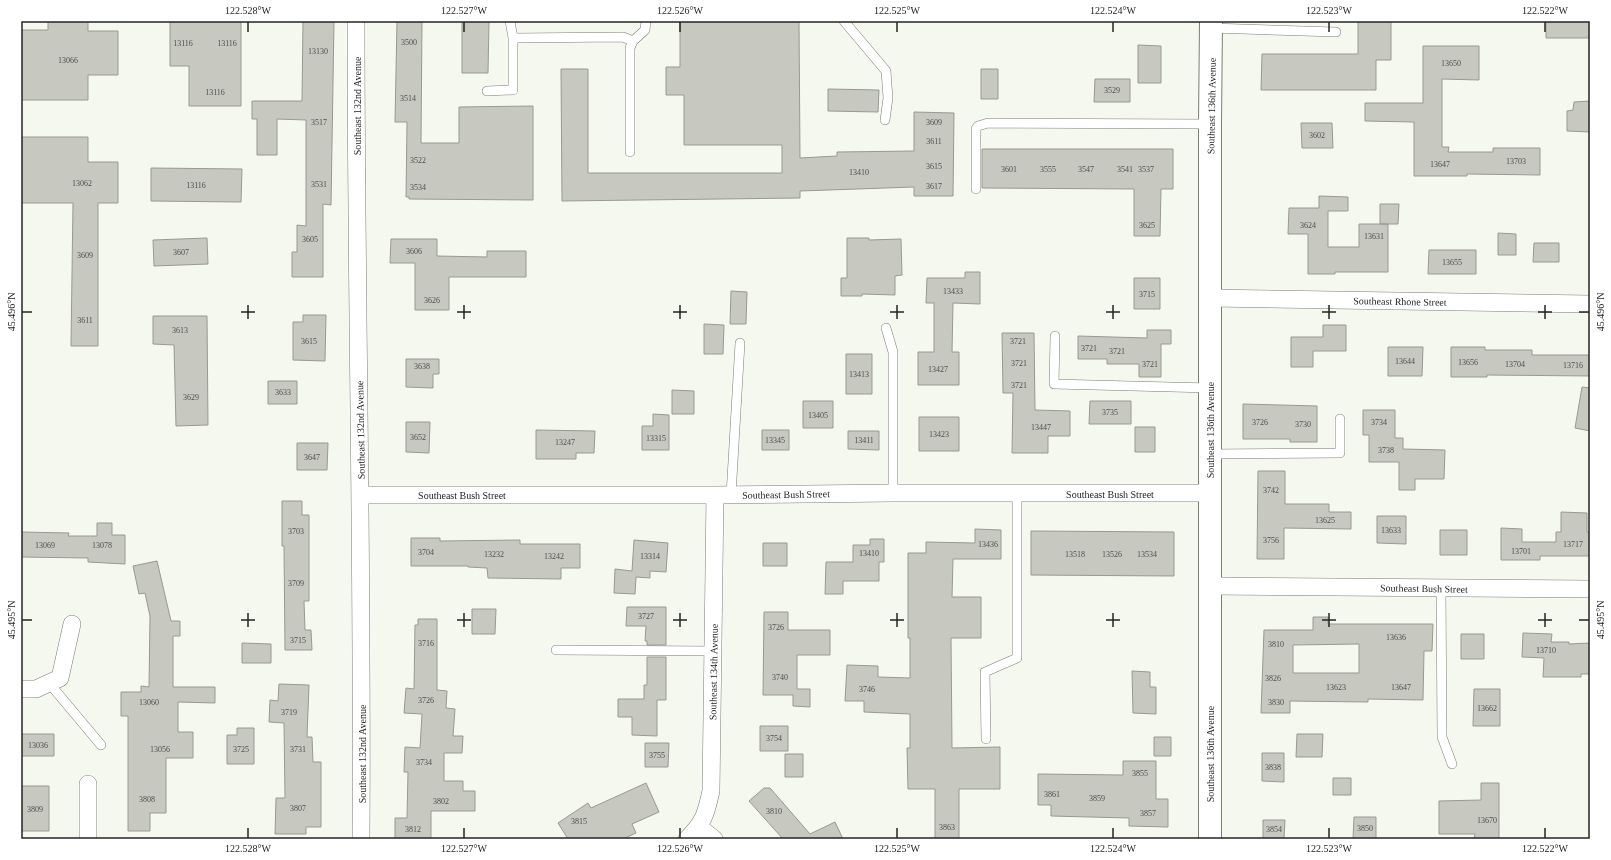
<svg xmlns="http://www.w3.org/2000/svg" width="1611" height="860" font-family="'Times New Roman',serif">
	<style>
		.building { fill: #c7c9c1; stroke: #989a92; fill-rule: evenodd }
		.lines { fill: none; stroke-linecap: round; stroke-linejoin: round }
		.lane-casing { stroke: #7c7e76; stroke-width: 10 }
		.street-casing { stroke: #7c7e76; stroke-width: 18 }
		.secondary-casing { stroke: #7c7e76; stroke-width: 24 }
		.lane { stroke: #fff; stroke-width: 9 }
		.street { stroke: #fff; stroke-width: 17 }
		.secondary { stroke: #fff; stroke-width: 22 }
		.ticks { fill: none; stroke: #242522; stroke-width: 1.5 }
		.labels { text-anchor: middle; stroke-width: 4; stroke-linejoin: round; paint-order: stroke }
		.number-label { font-size: 8px; fill: #4d4e4a }
		.street-label { font-size: 10px; fill: #242522; stroke: #fff }
		.neatline { fill: none; stroke: #242522; stroke-width: 1.5 }
		.ticks-label { font-size: 10px; text-anchor: middle; fill: #242522 }
	</style>
	<rect width="100%" height="100%" fill="#f5f8ef"/>
	<path class="building" d="M 48,21 L 88,21 L 88,31 L 118,31 L 118,75 L 88,75 L 88,100 L 21,100 L 21,30 L 48,30 Z
		M 170,21 L 241,21 L 241,106 L 189,106 L 189,66 L 170,66 Z
		M 303,21 L 334,21 L 331,205 L 323,204 L 323,277 L 292,277 L 292,252 L 297,252 L 297,225 L 306,226 L 306,120 L 277,119 L 277,155 L 257,155 L 257,119 L 252,119 L 252,101 L 302,101 Z
		M 397,21 L 422,21 L 421,143 L 459,143 L 459,107 L 533,106 L 533,200 L 409,199 L 409,197 L 406,197 L 407,122 L 395,122 Z
		M 462,21 L 489,21 L 488,73 L 462,73 Z
		M 680,21 L 799,21 L 800,158 L 837,156 L 837,152 L 914,151 L 914,112 L 954,113 L 953,196 L 914,196 L 914,187 L 800,191 L 800,198 L 562,201 L 561,69 L 588,69 L 588,173 L 782,173 L 782,145 L 684,145 L 684,95 L 666,95 L 666,67 L 680,67 Z
		M 1358,21 L 1391,21 L 1391,60 L 1376,60 L 1376,90 L 1261,90 L 1262,54 L 1358,54 Z
		M 1546,21 L 1590,21 L 1590,38 L 1546,38 Z
		M 1138,45 L 1161,46 L 1161,83 L 1138,83 Z
		M 1423,46 L 1479,46 L 1479,80 L 1442,79 L 1442,147 L 1449,147 L 1448,152 L 1493,152 L 1493,148 L 1540,148 L 1540,175 L 1467,174 L 1467,176 L 1414,176 L 1414,122 L 1365,121 L 1365,103 L 1423,103 Z
		M 981,69 L 998,69 L 998,99 L 981,99 Z
		M 1095,79 L 1130,79 L 1130,102 L 1094,102 Z
		M 828,89 L 879,90 L 878,112 L 828,111 Z
		M 1590,101 L 1590,132 L 1567,131 L 1567,111 L 1573,110 L 1574,102 Z
		M 1301,123 L 1332,123 L 1333,148 L 1302,148 Z
		M 21,137 L 88,137 L 88,162 L 118,162 L 118,203 L 98,203 L 98,346 L 71,346 L 73,203 L 21,203 Z
		M 982,149 L 1173,149 L 1173,189 L 1161,189 L 1160,236 L 1134,236 L 1134,189 L 982,188 Z
		M 151,168 L 242,169 L 241,202 L 151,201 Z
		M 1319,196 L 1348,197 L 1348,211 L 1328,211 L 1328,247 L 1359,247 L 1359,224 L 1388,224 L 1388,272 L 1335,272 L 1335,274 L 1308,274 L 1308,234 L 1288,234 L 1289,208 L 1319,208 Z
		M 1380,204 L 1399,204 L 1398,224 L 1380,224 Z
		M 1498,233 L 1516,234 L 1516,255 L 1498,255 Z
		M 207,238 L 208,264 L 154,266 L 153,240 Z
		M 847,238 L 869,238 L 869,240 L 901,239 L 902,275 L 895,276 L 895,295 L 862,294 L 862,296 L 841,296 L 841,278 L 847,278 Z
		M 391,239 L 437,239 L 437,256 L 487,257 L 487,251 L 526,251 L 526,277 L 449,277 L 449,310 L 415,310 L 415,263 L 390,263 Z
		M 1534,243 L 1559,243 L 1559,262 L 1533,262 Z
		M 1429,250 L 1476,250 L 1476,274 L 1428,274 Z
		M 965,272 L 980,272 L 980,304 L 953,303 L 952,352 L 959,352 L 959,385 L 918,385 L 918,352 L 934,352 L 934,303 L 926,303 L 927,278 L 965,278 Z
		M 1134,278 L 1160,278 L 1160,309 L 1134,309 Z
		M 731,291 L 747,292 L 746,324 L 730,324 Z
		M 303,315 L 326,315 L 325,361 L 293,360 L 293,322 L 303,322 Z
		M 153,316 L 207,316 L 208,425 L 176,426 L 174,345 L 153,344 Z
		M 704,324 L 724,325 L 723,354 L 704,354 Z
		M 1323,325 L 1346,325 L 1346,351 L 1313,351 L 1313,367 L 1291,367 L 1291,337 L 1323,337 Z
		M 1147,330 L 1171,330 L 1171,344 L 1161,344 L 1161,377 L 1139,377 L 1139,364 L 1107,364 L 1107,359 L 1078,359 L 1078,336 L 1147,338 Z
		M 1002,333 L 1034,333 L 1035,410 L 1070,411 L 1070,436 L 1048,436 L 1048,453 L 1012,453 L 1013,393 L 1003,393 Z
		M 1388,347 L 1423,347 L 1422,376 L 1388,376 Z
		M 1451,347 L 1485,347 L 1485,350 L 1532,350 L 1532,355 L 1590,355 L 1590,376 L 1487,375 L 1487,377 L 1451,377 Z
		M 846,354 L 872,354 L 872,394 L 846,394 Z
		M 406,359 L 439,359 L 439,374 L 433,374 L 433,388 L 406,387 Z
		M 268,381 L 297,381 L 297,404 L 268,404 Z
		M 1582,387 L 1590,388 L 1590,431 L 1575,428 Z
		M 672,390 L 694,391 L 694,414 L 672,414 Z
		M 803,401 L 833,401 L 833,428 L 803,428 Z
		M 1090,401 L 1131,401 L 1131,424 L 1089,424 Z
		M 1243,404 L 1317,406 L 1317,442 L 1290,442 L 1290,439 L 1243,439 Z
		M 1363,410 L 1395,410 L 1395,438 L 1403,438 L 1403,449 L 1445,450 L 1444,479 L 1415,479 L 1415,490 L 1399,490 L 1399,462 L 1369,462 L 1369,435 L 1363,435 Z
		M 653,414 L 669,415 L 669,450 L 642,450 L 642,426 L 653,426 Z
		M 919,417 L 959,417 L 959,451 L 919,451 Z
		M 406,422 L 430,422 L 429,453 L 406,452 Z
		M 1135,427 L 1155,427 L 1155,452 L 1135,452 Z
		M 536,430 L 595,431 L 594,453 L 576,453 L 576,459 L 536,459 Z
		M 762,430 L 789,430 L 789,450 L 762,450 Z
		M 848,431 L 879,431 L 879,450 L 848,449 Z
		M 297,443 L 328,443 L 327,470 L 297,470 Z
		M 1258,471 L 1285,471 L 1285,504 L 1329,504 L 1329,512 L 1351,512 L 1351,529 L 1284,528 L 1284,559 L 1257,559 Z
		M 282,501 L 302,501 L 302,515 L 309,515 L 309,601 L 304,601 L 305,630 L 311,630 L 312,650 L 285,650 L 284,546 L 282,546 Z
		M 1561,512 L 1587,513 L 1587,532 L 1590,532 L 1590,556 L 1540,556 L 1540,560 L 1501,560 L 1501,528 L 1522,529 L 1522,542 L 1556,542 L 1556,532 L 1561,532 Z
		M 1377,516 L 1406,516 L 1406,544 L 1377,543 Z
		M 97,523 L 112,523 L 112,535 L 125,535 L 125,564 L 88,562 L 88,558 L 21,557 L 21,532 L 69,533 L 68,536 L 97,536 Z
		M 975,529 L 1001,530 L 1001,559 L 953,559 L 952,597 L 981,597 L 981,638 L 951,638 L 952,748 L 1000,747 L 1000,789 L 959,789 L 959,839 L 935,839 L 935,789 L 908,789 L 907,748 L 910,748 L 910,714 L 864,712 L 864,701 L 845,701 L 847,665 L 878,666 L 878,677 L 910,678 L 910,638 L 908,638 L 908,553 L 926,553 L 926,542 L 975,543 Z
		M 1440,530 L 1467,530 L 1467,555 L 1440,555 Z
		M 1031,531 L 1174,532 L 1174,576 L 1031,575 Z
		M 411,538 L 440,538 L 440,541 L 520,540 L 520,544 L 580,544 L 580,568 L 561,568 L 561,579 L 488,578 L 487,568 L 468,567 L 468,566 L 411,566 Z
		M 870,539 L 884,539 L 884,562 L 879,562 L 879,581 L 843,581 L 843,594 L 825,594 L 826,562 L 853,562 L 853,545 L 870,545 Z
		M 634,540 L 668,543 L 666,572 L 650,571 L 650,578 L 636,577 L 635,594 L 614,593 L 615,569 L 632,571 Z
		M 763,543 L 787,543 L 787,566 L 763,566 Z
		M 157,561 L 171,621 L 180,621 L 180,636 L 173,636 L 173,687 L 215,687 L 215,703 L 178,702 L 178,732 L 193,732 L 193,758 L 166,758 L 166,813 L 150,813 L 150,831 L 128,831 L 128,716 L 121,716 L 121,692 L 141,692 L 141,686 L 149,687 L 150,616 L 145,593 L 139,594 L 133,566 Z
		M 627,607 L 666,607 L 666,645 L 647,645 L 647,641 L 645,641 L 646,626 L 626,626 Z
		M 472,609 L 496,609 L 495,634 L 472,634 Z
		M 764,612 L 788,612 L 788,630 L 830,630 L 830,655 L 797,655 L 797,689 L 810,689 L 810,707 L 793,706 L 793,695 L 763,695 Z
		M 1313,617 L 1328,617 L 1328,624 L 1433,624 L 1432,651 L 1424,651 L 1423,700 L 1368,699 L 1368,702 L 1290,701 L 1290,713 L 1261,713 L 1264,630 L 1313,630 ZM 1359,644 L 1359,673 L 1293,673 L 1293,645 Z
		M 418,619 L 437,619 L 437,690 L 447,691 L 446,708 L 455,709 L 453,736 L 463,736 L 462,753 L 444,753 L 444,781 L 463,781 L 463,791 L 475,791 L 475,811 L 431,811 L 431,839 L 395,839 L 395,818 L 407,818 L 408,772 L 404,772 L 405,747 L 420,748 L 422,714 L 404,713 L 406,688 L 414,689 L 415,625 L 418,625 Z
		M 1523,633 L 1552,634 L 1551,642 L 1569,642 L 1569,644 L 1590,643 L 1590,674 L 1581,674 L 1581,677 L 1543,677 L 1544,658 L 1522,657 Z
		M 1461,634 L 1484,634 L 1484,659 L 1461,659 Z
		M 242,643 L 271,644 L 271,663 L 242,663 Z
		M 647,657 L 666,657 L 666,700 L 657,700 L 657,736 L 632,735 L 632,717 L 618,717 L 618,699 L 644,699 L 644,685 L 647,685 Z
		M 1132,671 L 1150,672 L 1150,687 L 1156,687 L 1156,714 L 1133,713 Z
		M 279,684 L 309,685 L 307,737 L 312,737 L 313,762 L 321,762 L 321,827 L 306,827 L 306,834 L 275,834 L 276,798 L 285,798 L 284,723 L 269,722 L 270,700 L 278,701 Z
		M 1474,689 L 1500,689 L 1500,726 L 1473,726 Z
		M 760,726 L 788,726 L 788,751 L 760,751 Z
		M 237,728 L 254,728 L 254,764 L 227,764 L 227,735 L 237,735 Z
		M 21,734 L 54,734 L 54,756 L 21,756 Z
		M 1297,734 L 1323,734 L 1322,757 L 1296,757 Z
		M 1154,737 L 1171,737 L 1171,756 L 1154,756 Z
		M 645,743 L 669,743 L 668,767 L 645,767 Z
		M 1262,753 L 1284,753 L 1284,782 L 1262,781 Z
		M 785,754 L 803,754 L 803,777 L 785,777 Z
		M 1123,761 L 1156,761 L 1156,799 L 1168,799 L 1168,827 L 1129,826 L 1129,818 L 1051,816 L 1051,805 L 1038,805 L 1038,774 L 1123,775 Z
		M 1333,778 L 1351,778 L 1351,795 L 1333,795 Z
		M 646,783 L 659,812 L 632,824 L 636,833 L 623,839 L 568,839 L 558,823 L 588,803 L 591,808 Z
		M 1481,783 L 1499,783 L 1499,839 L 1474,839 L 1475,834 L 1439,834 L 1439,801 L 1481,800 Z
		M 21,786 L 49,786 L 49,831 L 21,831 Z
		M 764,788 L 770,788 L 810,834 L 835,822 L 843,839 L 783,839 L 749,801 Z
		M 1354,817 L 1376,817 L 1376,839 L 1353,839 Z
		M 1263,820 L 1285,820 L 1284,839 L 1263,839 Z"/>
	<g class="lines">
		<g class="lane-casing">
			<path id="lane" d="M 844,21 L 886,71 L 888,98 L 885,120
				M 1211,28 L 1336,32
				M 513,38 L 623,37 L 633,41
				M 487,91 L 513,90 L 513,38 L 510,21
				M 630,152 L 630,48 L 633,41 L 645,30 L 646,21
				M 976,189 L 976,129 L 978,126 L 988,123 L 1210,124
				M 886,328 L 893,352 L 893,493
				M 1055,336 L 1054,384 L 1210,388
				M 1210,454 L 1340,453 L 1340,419
				M 731,495 L 740,343
				M 1441,588 L 1442,737 L 1452,764
				M 556,650 L 713,651
				M 49,683 L 101,745
				M 986,739 L 985,672 L 1017,658 L 1017,494"/>
		</g>
		<g class="street-casing">
			<path id="street" d="M 356,21 C 356,294 363,566 361,839
				M 1210,298 L 1590,304
				M 361,495 L 715,495 L 893,493 L 1210,493
				M 1210,586 L 1590,589
				M 21,689 L 36,689 L 60,678 L 72,624
				M 88,784 L 88,839
				M 699,827 L 714,839
				M 687,839 C 704,822 706,814 711,791 L 715,495"/>
		</g>
		<g class="secondary-casing">
			<path id="secondary" d="M 1210,839 L 1210,124 L 1211,21"/>
		</g>
		<use href="#lane" class="lane"/>
		<use href="#street" class="street"/>
		<use href="#secondary" class="secondary"/>
	</g>
	<path class="ticks" d="M 248,22 L 248,32M 464,22 L 464,32M 680,22 L 680,32M 897,22 L 897,32M 1113,22 L 1113,32M 1329,22 L 1329,32M 1545,22 L 1545,32M 248,305 L 248,319M 464,305 L 464,319M 680,305 L 680,319M 897,305 L 897,319M 1113,305 L 1113,319M 1329,305 L 1329,319M 1545,305 L 1545,319M 22,312 L 32,312M 241,312 L 255,312M 457,312 L 471,312M 673,312 L 687,312M 890,312 L 904,312M 1106,312 L 1120,312M 1322,312 L 1336,312M 1538,312 L 1552,312M 1579,312 L 1589,312M 248,613 L 248,627M 464,613 L 464,627M 680,613 L 680,627M 897,613 L 897,627M 1113,613 L 1113,627M 1329,613 L 1329,627M 1545,613 L 1545,627M 22,620 L 32,620M 241,620 L 255,620M 457,620 L 471,620M 673,620 L 687,620M 890,620 L 904,620M 1106,620 L 1120,620M 1322,620 L 1336,620M 1538,620 L 1552,620M 1579,620 L 1589,620M 248,828 L 248,838M 464,828 L 464,838M 680,828 L 680,838M 897,828 L 897,838M 1113,828 L 1113,838M 1329,828 L 1329,838M 1545,828 L 1545,838"/>
	<g class="labels">
		<g class="number-label">
			<text x="409" y="45">3500</text>
			<text x="183" y="46">13116</text>
			<text x="227" y="46">13116</text>
			<text x="318" y="54">13130</text>
			<text x="68" y="63">13066</text>
			<text x="1451" y="66">13650</text>
			<text x="1112" y="93">3529</text>
			<text x="215" y="95">13116</text>
			<text x="408" y="101">3514</text>
			<text x="319" y="125">3517</text>
			<text x="934" y="125">3609</text>
			<text x="1317" y="138">3602</text>
			<text x="934" y="144">3611</text>
			<text x="418" y="163">3522</text>
			<text x="1516" y="164">13703</text>
			<text x="1440" y="167">13647</text>
			<text x="934" y="169">3615</text>
			<text x="1009" y="172">3601</text>
			<text x="1048" y="172">3555</text>
			<text x="1086" y="172">3547</text>
			<text x="1125" y="172">3541</text>
			<text x="1146" y="172">3537</text>
			<text x="859" y="175">13410</text>
			<text x="82" y="186">13062</text>
			<text x="319" y="187">3531</text>
			<text x="196" y="188">13116</text>
			<text x="934" y="189">3617</text>
			<text x="418" y="190">3534</text>
			<text x="1147" y="228">3625</text>
			<text x="1308" y="228">3624</text>
			<text x="1374" y="239">13631</text>
			<text x="310" y="242">3605</text>
			<text x="414" y="254">3606</text>
			<text x="181" y="255">3607</text>
			<text x="85" y="258">3609</text>
			<text x="1452" y="265">13655</text>
			<text x="953" y="294">13433</text>
			<text x="1147" y="297">3715</text>
			<text x="432" y="303">3626</text>
			<text x="85" y="323">3611</text>
			<text x="180" y="333">3613</text>
			<text x="309" y="344">3615</text>
			<text x="1018" y="344">3721</text>
			<text x="1089" y="351">3721</text>
			<text x="1117" y="354">3721</text>
			<text x="1405" y="364">13644</text>
			<text x="1468" y="365">13656</text>
			<text x="1019" y="366">3721</text>
			<text x="1150" y="367">3721</text>
			<text x="1515" y="367">13704</text>
			<text x="1573" y="368">13716</text>
			<text x="422" y="369">3638</text>
			<text x="938" y="372">13427</text>
			<text x="859" y="377">13413</text>
			<text x="1019" y="388">3721</text>
			<text x="283" y="395">3633</text>
			<text x="191" y="400">3629</text>
			<text x="1110" y="415">3735</text>
			<text x="818" y="418">13405</text>
			<text x="1260" y="425">3726</text>
			<text x="1379" y="425">3734</text>
			<text x="1303" y="427">3730</text>
			<text x="1041" y="430">13447</text>
			<text x="939" y="437">13423</text>
			<text x="418" y="440">3652</text>
			<text x="656" y="441">13315</text>
			<text x="775" y="443">13345</text>
			<text x="864" y="443">13411</text>
			<text x="565" y="445">13247</text>
			<text x="1386" y="453">3738</text>
			<text x="312" y="460">3647</text>
			<text x="1271" y="493">3742</text>
			<text x="1325" y="523">13625</text>
			<text x="1391" y="533">13633</text>
			<text x="296" y="534">3703</text>
			<text x="1271" y="543">3756</text>
			<text x="988" y="547">13436</text>
			<text x="1573" y="547">13717</text>
			<text x="45" y="548">13069</text>
			<text x="102" y="548">13078</text>
			<text x="1521" y="554">13701</text>
			<text x="426" y="555">3704</text>
			<text x="869" y="556">13410</text>
			<text x="494" y="557">13232</text>
			<text x="1075" y="557">13518</text>
			<text x="1112" y="557">13526</text>
			<text x="1147" y="557">13534</text>
			<text x="554" y="559">13242</text>
			<text x="650" y="559">13314</text>
			<text x="296" y="586">3709</text>
			<text x="646" y="619">3727</text>
			<text x="776" y="630">3726</text>
			<text x="1396" y="640">13636</text>
			<text x="298" y="643">3715</text>
			<text x="426" y="646">3716</text>
			<text x="1276" y="647">3810</text>
			<text x="1546" y="653">13710</text>
			<text x="780" y="680">3740</text>
			<text x="1273" y="681">3826</text>
			<text x="1336" y="690">13623</text>
			<text x="1401" y="690">13647</text>
			<text x="867" y="692">3746</text>
			<text x="426" y="703">3726</text>
			<text x="149" y="705">13060</text>
			<text x="1276" y="705">3830</text>
			<text x="1487" y="711">13662</text>
			<text x="289" y="715">3719</text>
			<text x="774" y="741">3754</text>
			<text x="38" y="748">13036</text>
			<text x="160" y="752">13056</text>
			<text x="241" y="752">3725</text>
			<text x="298" y="752">3731</text>
			<text x="657" y="758">3755</text>
			<text x="424" y="765">3734</text>
			<text x="1273" y="770">3838</text>
			<text x="1140" y="776">3855</text>
			<text x="1052" y="797">3861</text>
			<text x="1097" y="801">3859</text>
			<text x="147" y="802">3808</text>
			<text x="441" y="804">3802</text>
			<text x="298" y="811">3807</text>
			<text x="35" y="812">3809</text>
			<text x="774" y="814">3810</text>
			<text x="1148" y="816">3857</text>
			<text x="1487" y="823">13670</text>
			<text x="579" y="824">3815</text>
			<text x="947" y="830">3863</text>
			<text x="1365" y="831">3850</text>
			<text x="413" y="832">3812</text>
			<text x="1274" y="832">3854</text>
		</g>
		<g class="street-label">
			<text transform="translate(357 106) rotate(-90)" y="4">Southeast 132nd Avenue</text>
			<text transform="translate(1211 106) rotate(-89)" y="4">Southeast 136th Avenue</text>
			<text transform="translate(1400 301) rotate(1)" y="4">Southeast Rhone Street</text>
			<text transform="translate(360 430) rotate(-91)" y="4">Southeast 132nd Avenue</text>
			<text transform="translate(1210 430) rotate(-90)" y="4">Southeast 136th Avenue</text>
			<text transform="translate(786 494) rotate(-1)" y="4">Southeast Bush Street</text>
			<text x="1110" y="498">Southeast Bush Street</text>
			<text x="462" y="499">Southeast Bush Street</text>
			<text transform="translate(1424 588) rotate(1)" y="4">Southeast Bush Street</text>
			<text transform="translate(713 672) rotate(-89)" y="4">Southeast 134th Avenue</text>
			<text transform="translate(362 754) rotate(-90)" y="4">Southeast 132nd Avenue</text>
			<text transform="translate(1210 754) rotate(-90)" y="4">Southeast 136th Avenue</text>
		</g>
	</g>
	<rect width="1611" height="860" fill="none" stroke="#ffffff" stroke-width="44"/>
	<rect x="22" y="22" width="1567" height="816" class="neatline"/>
	<g class="ticks-label">
		<text x="248" y="14">122.528°W</text>
		<text x="464" y="14">122.527°W</text>
		<text x="680" y="14">122.526°W</text>
		<text x="897" y="14">122.525°W</text>
		<text x="1113" y="14">122.524°W</text>
		<text x="1329" y="14">122.523°W</text>
		<text x="1545" y="14">122.522°W</text>
		<text transform="translate(11 312) rotate(-90)" y="4">45.496°N</text>
		<text transform="translate(1600 312) rotate(-90)" y="4">45.496°N</text>
		<text transform="translate(11 620) rotate(-90)" y="4">45.495°N</text>
		<text transform="translate(1600 620) rotate(-90)" y="4">45.495°N</text>
		<text x="248" y="852">122.528°W</text>
		<text x="464" y="852">122.527°W</text>
		<text x="680" y="852">122.526°W</text>
		<text x="897" y="852">122.525°W</text>
		<text x="1113" y="852">122.524°W</text>
		<text x="1329" y="852">122.523°W</text>
		<text x="1545" y="852">122.522°W</text>
	</g>
</svg>
